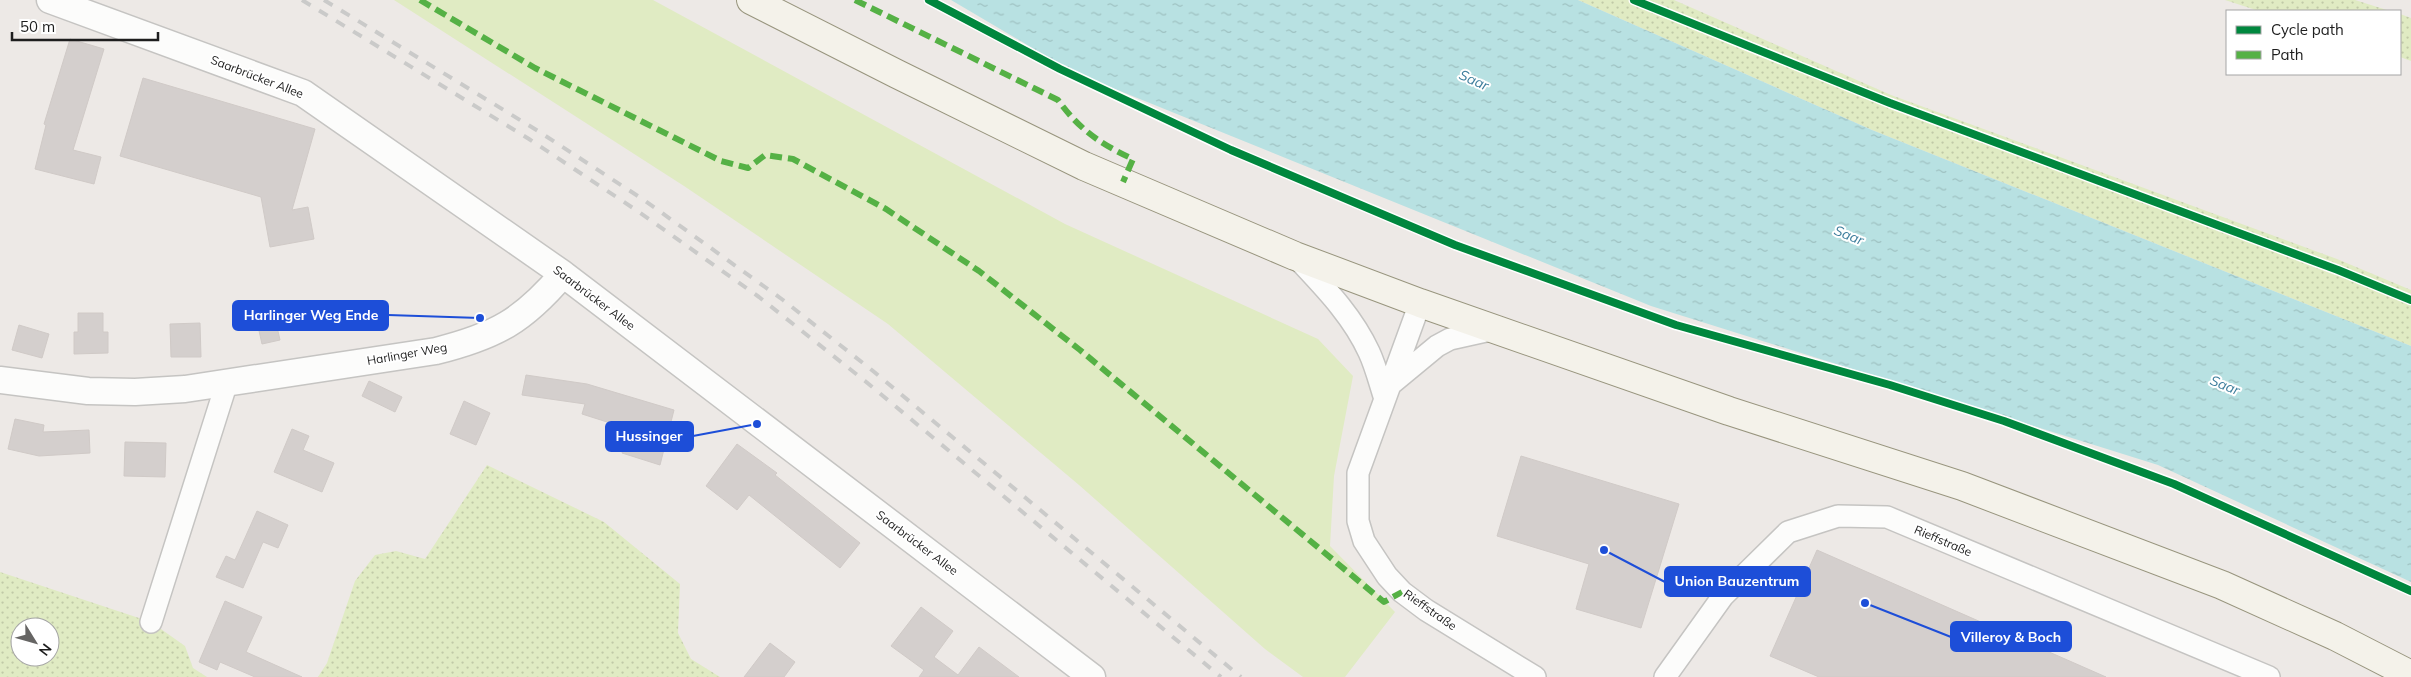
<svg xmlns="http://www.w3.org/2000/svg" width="2411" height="677" font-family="Mulish,sans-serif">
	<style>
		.grass { fill: url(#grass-dots); fill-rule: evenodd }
		.garden { fill: #e0ebc3 }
		.water { fill: url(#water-ripples) }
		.building { fill: #d4cfcd; stroke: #d0cac7 }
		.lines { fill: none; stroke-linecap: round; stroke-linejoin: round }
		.minor-casing { stroke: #c5c4c2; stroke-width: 24 }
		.tertiary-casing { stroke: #c5c4c2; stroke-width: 29 }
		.secondary-casing { stroke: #98957e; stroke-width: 30 }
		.minor { stroke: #fcfcfb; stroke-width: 21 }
		.tertiary { stroke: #fcfcfb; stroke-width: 26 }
		.secondary { stroke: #f4f2ea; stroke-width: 28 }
		.rail { stroke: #cacac9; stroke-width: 4; stroke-dasharray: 10 10; stroke-linecap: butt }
		.quiet { stroke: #55b145; stroke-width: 6; stroke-dasharray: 12 6; stroke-linecap: butt }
		.cycleway-casing { stroke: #fff; stroke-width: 11 }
		.cycleway { stroke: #00873e; stroke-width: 8 }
		.labels { text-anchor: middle; stroke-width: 4; stroke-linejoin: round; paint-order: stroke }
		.street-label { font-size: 12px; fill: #1e1e1e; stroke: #fff }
		.water-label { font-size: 14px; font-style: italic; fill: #3c7d9c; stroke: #fff }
		.leader { fill: none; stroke: #1d4ed8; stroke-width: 2 }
		.callout-dot { fill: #1d4ed8; stroke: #fff; stroke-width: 2 }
		.callout { fill: #1d4ed8; stroke: #1d4ed8; stroke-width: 2 }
		.callout-label { font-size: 14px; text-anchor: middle; font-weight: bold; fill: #fff }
	</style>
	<defs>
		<pattern id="grass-dots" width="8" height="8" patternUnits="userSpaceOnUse" patternTransform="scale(1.25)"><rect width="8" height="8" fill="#e0ebc3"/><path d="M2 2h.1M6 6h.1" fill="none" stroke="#c0c9a7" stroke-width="1.8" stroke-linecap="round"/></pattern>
		<pattern id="water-ripples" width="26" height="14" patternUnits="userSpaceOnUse" patternTransform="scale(1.25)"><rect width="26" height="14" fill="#b8e1e2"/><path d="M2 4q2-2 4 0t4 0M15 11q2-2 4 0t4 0" fill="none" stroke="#9ec1c1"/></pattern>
	</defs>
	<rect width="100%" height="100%" fill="#ede9e6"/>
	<path class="grass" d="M 1578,0 L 1674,0 L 1891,95 L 2337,259 L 2411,290 L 2411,346 L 1872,130 Z
		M 2225,0 L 2355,0 L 2390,11 L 2259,11 Z
		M 2400,14 L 2411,18 L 2411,61 L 2400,57 Z
		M 487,465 L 604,522 L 680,584 L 678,633 L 691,659 L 720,677 L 318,677 L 327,663 L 355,581 L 375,555 L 396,551 L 425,559 Z
		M 0,572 L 151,622 L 185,646 L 193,668 L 207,677 L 0,677 ZM 20,627 L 50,627 L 50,657 L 20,657 Z"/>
	<path class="garden" d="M 394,0 L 653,0 L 1065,224 L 1318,339 L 1353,376 L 1334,476 L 1330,546 L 1395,612 L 1345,677 L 1303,677 L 1265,649 L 1079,485 L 888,324 L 684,186 Z"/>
	<path class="water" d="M 951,0 L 1578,0 L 1872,130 L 2411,346 L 2411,582 L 2158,465 L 1651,306 L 1073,72 Z"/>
	<path class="building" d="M 70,39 L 104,49 L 73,150 L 101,157 L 94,184 L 35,169 L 46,125 L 44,124 Z
		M 143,78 L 315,129 L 292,210 L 308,207 L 314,239 L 270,247 L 261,197 L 120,156 Z
		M 273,309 L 280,340 L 262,344 L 255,313 Z
		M 78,313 L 103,313 L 103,332 L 108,332 L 108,353 L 74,354 L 74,332 L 78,332 Z
		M 200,323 L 201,357 L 171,357 L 170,324 Z
		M 19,325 L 49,334 L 42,358 L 12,350 Z
		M 526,375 L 587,384 L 674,410 L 660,465 L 622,453 L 629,429 L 582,414 L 585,404 L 522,395 Z
		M 369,381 L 402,397 L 395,412 L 362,396 Z
		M 464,401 L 490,413 L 476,445 L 450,434 Z
		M 15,419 L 44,425 L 43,432 L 89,430 L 90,453 L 39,456 L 8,449 Z
		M 292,429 L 309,436 L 303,450 L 334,463 L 322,492 L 274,472 Z
		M 125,442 L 166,443 L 165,477 L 124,476 Z
		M 737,444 L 777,473 L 775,475 L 860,543 L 840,568 L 749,495 L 737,510 L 706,486 Z
		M 1521,456 L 1679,504 L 1641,628 L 1576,609 L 1589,564 L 1497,536 Z
		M 257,511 L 288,525 L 278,548 L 263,542 L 243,588 L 216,577 L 226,556 L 235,560 Z
		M 1817,550 L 2106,677 L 1819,677 L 1770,656 Z
		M 225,601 L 262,617 L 246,652 L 302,677 L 255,677 L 220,662 L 217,670 L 199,662 Z
		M 921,607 L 953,631 L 934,657 L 958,675 L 979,647 L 1019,677 L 919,677 L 924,670 L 891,646 Z
		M 770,643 L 795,662 L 784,677 L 744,677 Z"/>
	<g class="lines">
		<g class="minor-casing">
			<path id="minor" d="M 1297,258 C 1324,287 1352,315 1369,352 C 1376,367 1380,384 1385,399
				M 1420,303 L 1358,473 L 1358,521 L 1364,541 L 1387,576 L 1402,592 L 1426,610 L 1535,677
				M 1391,384 L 1437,346 L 1450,339 L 1495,329
				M 151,622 L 227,382
				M 1665,677 L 1723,596 L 1788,532 L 1838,516 L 1887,517 L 2269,677"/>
		</g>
		<g class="tertiary-casing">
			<path id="tertiary" d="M 50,0 L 303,93 L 563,274 L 1092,677
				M 0,380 L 88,391 L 135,392 L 185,389 L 436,351 C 496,336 523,321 563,274"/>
		</g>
		<g class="secondary-casing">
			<path id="secondary" d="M 751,0 L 897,74 L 1084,166 L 1295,256 L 1420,303 L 1729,411 L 1962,486 L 2222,585 L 2335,636 L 2411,675"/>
		</g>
		<use href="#minor" class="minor"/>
		<use href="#tertiary" class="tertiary"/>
		<use href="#secondary" class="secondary"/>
		<path class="rail" d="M 302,0 L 529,139 L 639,212 L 759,297 L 865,381 L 1221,677
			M 324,0 L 538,131 L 644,200 L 783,300 L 873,371 L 1241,677"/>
		<path class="quiet" d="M 420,0 L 535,68 L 721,161 L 748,168 L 765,155 L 793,159 L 886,209 L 979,271 L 1080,350 L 1384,602 L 1402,592
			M 855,0 L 1058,100 C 1079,129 1100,144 1133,159 L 1123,182"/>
		<g class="cycleway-casing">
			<path id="cycleway" d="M 929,0 L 1060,69 L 1231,150 L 1455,245 L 1676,325 L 1890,385 L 2004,421 L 2174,484 L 2411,591
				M 1634,0 L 1890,103 L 2338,270 L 2411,300"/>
		</g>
		<use href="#cycleway" class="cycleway"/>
	</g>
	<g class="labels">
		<g class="street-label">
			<text transform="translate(257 77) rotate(21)" y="4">Saarbrücker Allee</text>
			<text transform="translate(594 298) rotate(37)" y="4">Saarbrücker Allee</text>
			<text transform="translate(407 354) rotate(-10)" y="4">Harlinger Weg</text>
			<text transform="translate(1943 541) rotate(23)" y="4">Rieffstraße</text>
			<text transform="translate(917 543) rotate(37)" y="4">Saarbrücker Allee</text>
			<text transform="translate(1430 610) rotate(35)" y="4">Rieffstraße</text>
		</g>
		<g class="water-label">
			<text transform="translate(1474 80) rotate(24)" y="5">Saar</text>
			<text transform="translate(1849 235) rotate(22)" y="5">Saar</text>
			<text transform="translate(2225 385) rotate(22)" y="5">Saar</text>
		</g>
	</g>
	<path class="leader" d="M480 318L388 315M757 424L693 436M1604 550L1665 582M1865 603L1951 637"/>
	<g class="callout-dot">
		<circle cx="480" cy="318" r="5"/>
		<circle cx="757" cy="424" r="5"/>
		<circle cx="1604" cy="550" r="5"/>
		<circle cx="1865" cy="603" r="5"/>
	</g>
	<g class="callout">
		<rect x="233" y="301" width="155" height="29" rx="5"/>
		<rect x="606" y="422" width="87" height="29" rx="5"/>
		<rect x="1665" y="567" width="145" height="29" rx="5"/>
		<rect x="1951" y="622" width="120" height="29" rx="5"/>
	</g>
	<g class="callout-label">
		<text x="311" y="320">Harlinger Weg Ende</text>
		<text x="649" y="441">Hussinger</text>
		<text x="1737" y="586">Union Bauzentrum</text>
		<text x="2011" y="642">Villeroy &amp; Boch</text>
	</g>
	<rect x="2226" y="10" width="175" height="65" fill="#ffffff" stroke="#a5a5a5"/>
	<rect x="2236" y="26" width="25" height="8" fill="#00873e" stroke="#a5a5a5"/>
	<text x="2271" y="35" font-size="15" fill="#1e1e1e">Cycle path</text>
	<rect x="2236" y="51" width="25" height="8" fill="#55b145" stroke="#a5a5a5"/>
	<text x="2271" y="60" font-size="15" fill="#1e1e1e">Path</text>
	<g transform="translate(35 642) rotate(127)"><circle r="24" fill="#ffffff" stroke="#a5a5a5"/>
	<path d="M0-4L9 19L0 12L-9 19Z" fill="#666564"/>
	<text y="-8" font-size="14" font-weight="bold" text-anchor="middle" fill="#1e1e1e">N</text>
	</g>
	<path d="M12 32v8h146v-8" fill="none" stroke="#1e1e1e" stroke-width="2.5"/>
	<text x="20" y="32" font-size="15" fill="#1e1e1e" stroke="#ffffff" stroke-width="4" paint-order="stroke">50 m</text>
</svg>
